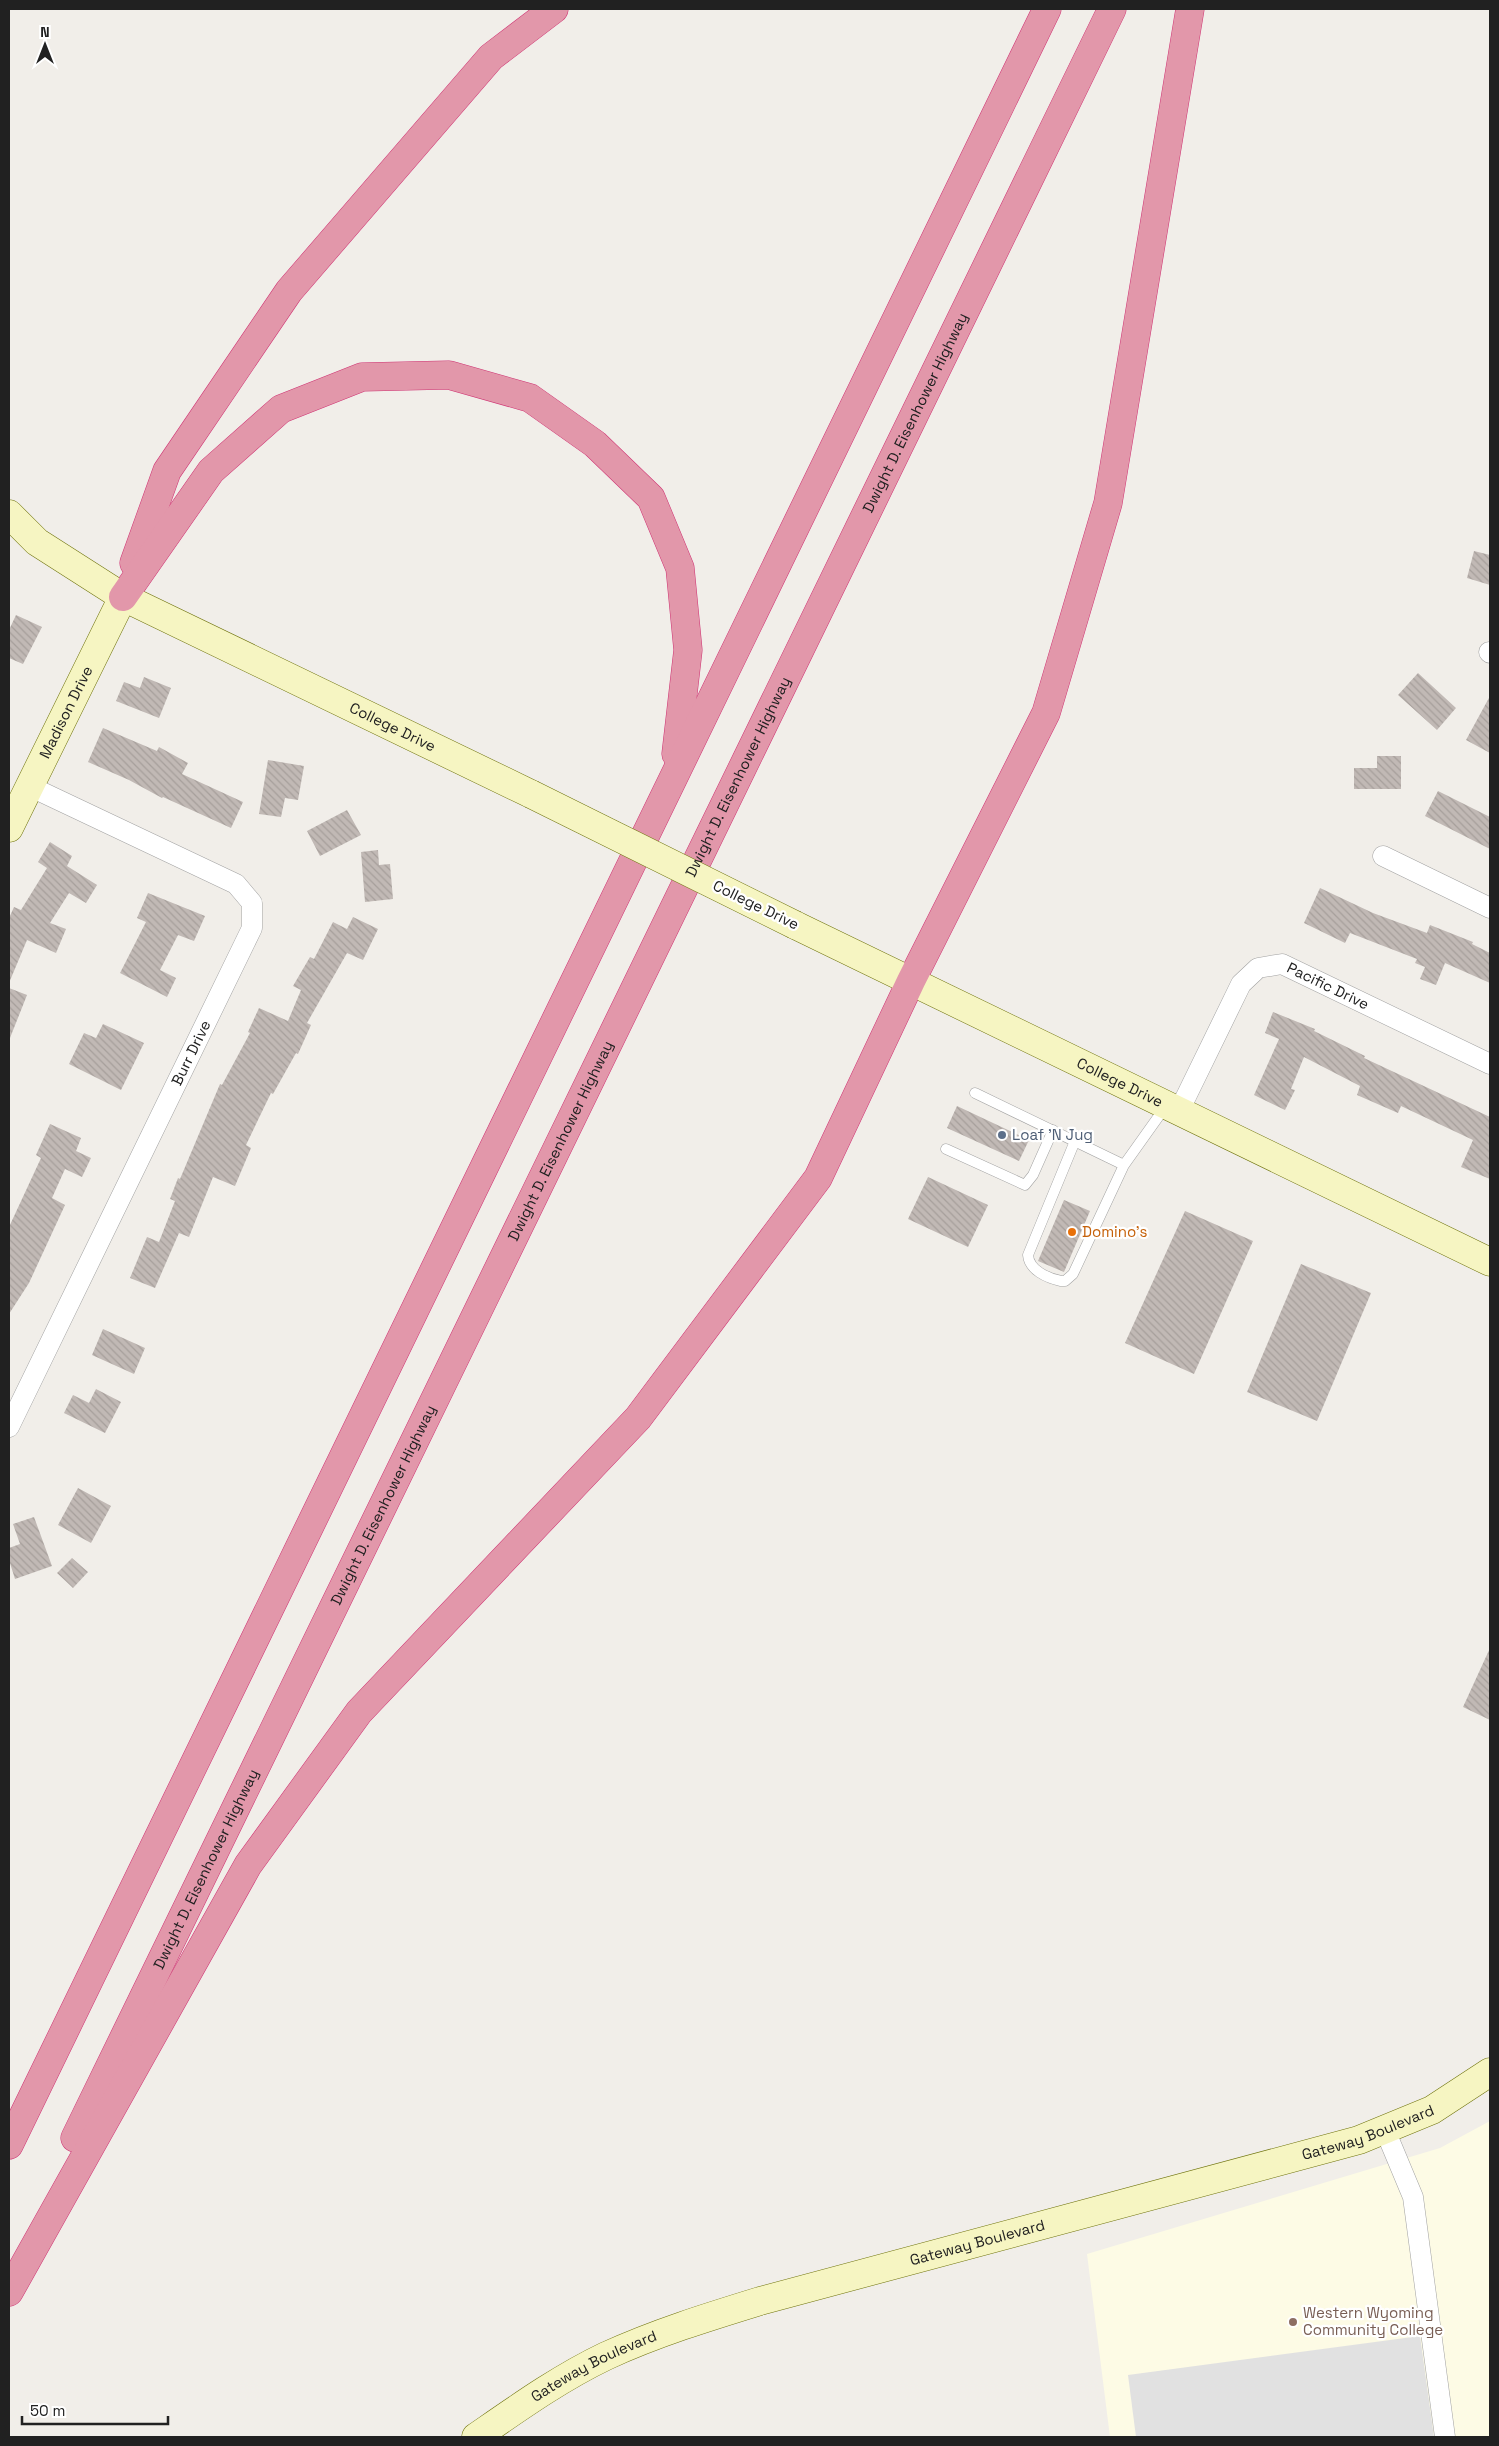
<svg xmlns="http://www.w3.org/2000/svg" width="1499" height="2446" font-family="'Space Grotesk',sans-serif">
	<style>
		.education { fill: #fdfbe5 }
		.parking { fill: #e1e1e1 }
		.building { fill: url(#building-back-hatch) }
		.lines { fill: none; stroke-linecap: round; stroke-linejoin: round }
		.lane-casing { stroke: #a2a2a2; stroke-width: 11 }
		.street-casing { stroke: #a2a2a2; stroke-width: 21 }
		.secondary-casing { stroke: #6f730d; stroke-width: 29 }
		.highway-casing { stroke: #cf3574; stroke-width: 29 }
		.lane { stroke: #fff; stroke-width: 10 }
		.street { stroke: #fff; stroke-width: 20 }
		.secondary { stroke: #f6f5c2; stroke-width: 28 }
		.highway { stroke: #e297aa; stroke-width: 28 }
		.secondary-bridge-casing { stroke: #6f730d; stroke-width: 29; stroke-linecap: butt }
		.secondary-bridge { stroke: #f6f5c2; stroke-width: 28 }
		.service-dot { fill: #5c6f8a; stroke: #fff; stroke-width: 2 }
		.food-dot { fill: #e8710a; stroke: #fff; stroke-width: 2 }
		.education-dot { fill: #8d6e63; stroke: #fff; stroke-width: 2 }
		.labels { text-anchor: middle; stroke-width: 4.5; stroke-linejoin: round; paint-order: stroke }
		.street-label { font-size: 15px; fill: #212121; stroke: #fff }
		.service-label { font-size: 15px; fill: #4e5e75; stroke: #fff; text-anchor: start }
		.food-label { font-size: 15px; fill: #c56008; stroke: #fff; text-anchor: start }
		.education-label { font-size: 15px; fill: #785e54; stroke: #fff; text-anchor: start }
	</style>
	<defs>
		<pattern id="building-back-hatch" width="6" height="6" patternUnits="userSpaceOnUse" patternTransform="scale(1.25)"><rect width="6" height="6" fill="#c1b9b5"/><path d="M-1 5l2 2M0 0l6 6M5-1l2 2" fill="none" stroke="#a69f9b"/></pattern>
	</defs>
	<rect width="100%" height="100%" fill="#f1eee9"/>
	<path class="education" d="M 1490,2121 L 1490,2437 L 1110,2437 L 1087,2254 L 1440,2148 Z"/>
	<path class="parking" d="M 1420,2336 L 1434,2437 L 1136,2437 L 1128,2375 Z"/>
	<path class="building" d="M 1474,551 L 1490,555 L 1490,585 L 1467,578 Z
		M 16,615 L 42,627 L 23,664 L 9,658 L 9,630 Z
		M 1418,673 L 1456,708 L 1437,730 L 1398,695 Z
		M 144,677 L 171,688 L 159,718 L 116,701 L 124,682 L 140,688 Z
		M 1490,696 L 1490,753 L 1466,740 Z
		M 103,728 L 157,751 L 159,747 L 188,763 L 182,774 L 243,802 L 231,828 L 163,797 L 162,798 L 129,780 L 88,762 Z
		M 1377,756 L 1401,756 L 1401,789 L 1354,789 L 1354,768 L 1377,768 Z
		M 268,760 L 304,766 L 298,800 L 285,798 L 281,817 L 259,814 Z
		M 1438,791 L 1490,817 L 1490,849 L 1425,816 Z
		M 347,810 L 361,835 L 320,856 L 307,831 Z
		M 50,842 L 72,856 L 67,866 L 97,885 L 86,903 L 69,893 L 50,923 L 66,929 L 56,953 L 27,940 L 9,983 L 9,918 L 14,907 L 21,910 L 47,868 L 38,862 Z
		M 378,850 L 379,865 L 390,864 L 393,899 L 365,902 L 361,852 Z
		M 1320,888 L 1373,913 L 1427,933 L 1430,925 L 1473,942 L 1472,944 L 1490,953 L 1490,983 L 1445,963 L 1436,985 L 1420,979 L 1425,967 L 1415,963 L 1417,959 L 1350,933 L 1345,943 L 1304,923 Z
		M 148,893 L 205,916 L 194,941 L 178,935 L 160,970 L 176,978 L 167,997 L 120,973 L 146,922 L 137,918 Z
		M 353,917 L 378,929 L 363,960 L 347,953 L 307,1023 L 311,1025 L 298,1054 L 296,1053 L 273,1094 L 271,1093 L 246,1145 L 251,1148 L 235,1186 L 213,1177 L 189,1237 L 179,1233 L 155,1288 L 130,1278 L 147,1237 L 159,1242 L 175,1201 L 170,1199 L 178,1178 L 180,1179 L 220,1084 L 222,1085 L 250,1033 L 248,1032 L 259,1008 L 288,1021 L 301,990 L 293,986 L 310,957 L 314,959 L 333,922 L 347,929 Z
		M 9,988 L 27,995 L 10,1038 L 9,1038 Z
		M 1273,1012 L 1315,1029 L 1314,1031 L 1365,1056 L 1364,1058 L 1490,1117 L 1490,1179 L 1461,1167 L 1473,1140 L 1401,1106 L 1398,1113 L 1357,1095 L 1360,1086 L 1304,1057 L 1291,1089 L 1295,1090 L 1285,1110 L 1254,1095 L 1279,1039 L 1265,1033 Z
		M 103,1024 L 144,1043 L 121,1090 L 69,1064 L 84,1033 L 96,1038 Z
		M 957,1106 L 1029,1140 L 1019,1161 L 947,1128 Z
		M 50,1124 L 81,1138 L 76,1151 L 91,1158 L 82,1177 L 65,1169 L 52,1198 L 65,1205 L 29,1283 L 9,1314 L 9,1227 L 41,1158 L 36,1155 Z
		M 928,1177 L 988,1205 L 968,1247 L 908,1219 Z
		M 1064,1200 L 1090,1211 L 1064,1272 L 1038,1261 Z
		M 1185,1211 L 1253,1241 L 1194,1374 L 1125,1343 Z
		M 1301,1264 L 1371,1293 L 1317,1421 L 1247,1392 Z
		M 103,1329 L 145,1348 L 134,1374 L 92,1355 Z
		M 96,1389 L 121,1402 L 105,1433 L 64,1413 L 73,1395 L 89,1403 Z
		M 78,1488 L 111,1506 L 91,1543 L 58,1525 Z
		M 34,1517 L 52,1566 L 15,1579 L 9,1560 L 9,1548 L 20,1544 L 13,1524 Z
		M 72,1558 L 88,1572 L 73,1588 L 57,1573 Z
		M 1490,1648 L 1490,1720 L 1463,1707 Z"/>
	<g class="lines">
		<g class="lane-casing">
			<path id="lane" d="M 975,1093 L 1124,1165
				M 1075,1141 L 1028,1255 C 1029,1270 1047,1278 1061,1281 L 1065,1281 L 1073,1274 L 1124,1165 L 1166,1106
				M 946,1149 L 1025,1185 L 1033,1175 L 1053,1130"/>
		</g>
		<g class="street-casing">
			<g id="street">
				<path d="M 1489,652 L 1490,653"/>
				<path d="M 1383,856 L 1490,908"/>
				<path id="s1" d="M 1179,1111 L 1241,984 L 1258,968 L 1282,964 L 1490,1064"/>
				<path id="s2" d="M 9,1427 L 252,928 L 252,903 L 236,884 L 29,786"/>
				<path d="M 1385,2130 L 1413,2197 L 1445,2437"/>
			</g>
		</g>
		<g class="secondary-casing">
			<g id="secondary">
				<path id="s3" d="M 9,514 L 37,542 L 123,597 L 531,794"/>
				<path id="s4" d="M 9,828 L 123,597"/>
				<path id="s5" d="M 795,925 L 1490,1262"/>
				<path id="s6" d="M 476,2437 C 518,2408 560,2378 606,2356 C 656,2333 708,2317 760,2301 L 1359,2140 L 1432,2110 L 1490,2072"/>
			</g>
		</g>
		<g class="highway-casing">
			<g id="highway">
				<path d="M 134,563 L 167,471 L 289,291 L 491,57 L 554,9"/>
				<path d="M 123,597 L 211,471 L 281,409 L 362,377 L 449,375 L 530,398 L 595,444 L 651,498 L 680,568 L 688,650 L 676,754"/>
				<path id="s7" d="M 75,2138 L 1112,9"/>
				<path d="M 9,2145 L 1047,9"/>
				<path d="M 9,2292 L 248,1865 L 359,1712 L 638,1418 L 818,1178 L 911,981 L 1046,713 L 1108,503 L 1190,9"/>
			</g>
		</g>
		<use href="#lane" class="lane"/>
		<use href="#street" class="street"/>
		<use href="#secondary" class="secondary"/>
		<use href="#highway" class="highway"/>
		<g class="secondary-bridge-casing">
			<path id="secondary-bridge" d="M 531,794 L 795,925"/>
		</g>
		<use href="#secondary-bridge" class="secondary-bridge"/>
	</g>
	<circle class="service-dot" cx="1002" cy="1135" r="5"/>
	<circle class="food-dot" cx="1072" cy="1232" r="5"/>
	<circle class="education-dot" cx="1293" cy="2322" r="5"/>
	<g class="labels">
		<g class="street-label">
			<text dy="5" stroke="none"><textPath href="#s7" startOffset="1919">Dwight D. Eisenhower Highway</textPath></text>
			<text dy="5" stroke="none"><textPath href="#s4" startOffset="129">Madison Drive</textPath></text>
			<text dy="5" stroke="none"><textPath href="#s3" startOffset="441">College Drive</textPath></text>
			<text dy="5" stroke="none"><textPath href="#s7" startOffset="1514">Dwight D. Eisenhower Highway</textPath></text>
			<text transform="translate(756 905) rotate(26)" y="5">College Drive</text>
			<text dy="5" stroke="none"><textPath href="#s1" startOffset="240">Pacific Drive</textPath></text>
			<text dy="5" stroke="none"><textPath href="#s2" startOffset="416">Burr Drive</textPath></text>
			<text dy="5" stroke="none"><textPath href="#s5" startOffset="361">College Drive</textPath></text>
			<text dy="5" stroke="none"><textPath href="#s7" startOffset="1109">Dwight D. Eisenhower Highway</textPath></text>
			<text dy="5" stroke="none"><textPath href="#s7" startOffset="704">Dwight D. Eisenhower Highway</textPath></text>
			<text dy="5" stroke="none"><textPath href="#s7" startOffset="299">Dwight D. Eisenhower Highway</textPath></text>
			<text dy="5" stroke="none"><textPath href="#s6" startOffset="948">Gateway Boulevard</textPath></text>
			<text dy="5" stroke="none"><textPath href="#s6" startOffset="542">Gateway Boulevard</textPath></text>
			<text dy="5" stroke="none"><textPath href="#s6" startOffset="138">Gateway Boulevard</textPath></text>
		</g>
		<g class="service-label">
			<text x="1012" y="1140">Loaf 'N Jug</text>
		</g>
		<g class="food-label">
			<text x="1082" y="1237">Domino's</text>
		</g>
		<g class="education-label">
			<text x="1303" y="2318">Western Wyoming<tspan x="1303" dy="17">Community College</tspan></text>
		</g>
	</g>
	<rect width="1499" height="2446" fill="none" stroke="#212121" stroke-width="20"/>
	<g transform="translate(45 45)" stroke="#ffffff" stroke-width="4" paint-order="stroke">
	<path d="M0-4L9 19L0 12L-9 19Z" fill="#212121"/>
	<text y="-8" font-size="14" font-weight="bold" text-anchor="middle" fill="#212121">N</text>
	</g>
	<path d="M22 2416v8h146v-8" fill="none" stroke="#212121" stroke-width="2.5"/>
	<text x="30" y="2416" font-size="15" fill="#212121" stroke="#ffffff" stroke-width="4" paint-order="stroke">50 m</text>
</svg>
